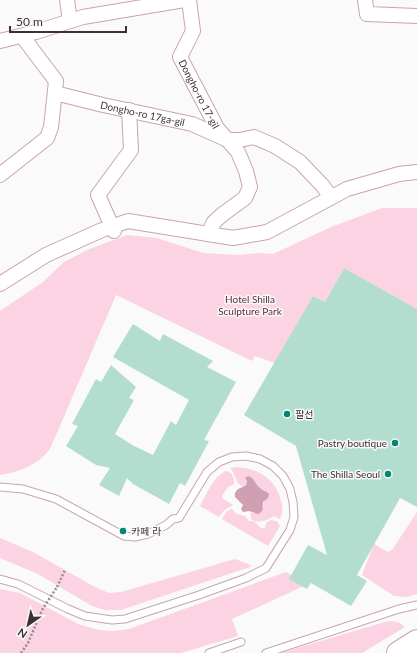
<svg xmlns="http://www.w3.org/2000/svg" width="417" height="653" font-family="Lato,'Noto Sans KR',sans-serif">
	<style>
		.green { fill: #fbd3e2 }
		.water { fill: #cfa0b2 }
		.building { fill: #b2ddcf }
		.lines { fill: none; stroke-linecap: round; stroke-linejoin: round }
		.lane-casing { stroke: #c9a3b1; stroke-width: 9 }
		.street-casing { stroke: #c9a3b1; stroke-width: 16 }
		.primary-casing { stroke: #c9a3b1; stroke-width: 24 }
		.path { stroke: #948c8f; stroke-width: 2.5; stroke-dasharray: 2 2; stroke-linecap: butt }
		.lane { stroke: #fff; stroke-width: 7 }
		.street { stroke: #fff; stroke-width: 14 }
		.primary { stroke: #fff; stroke-width: 22 }
		.path-bridge { stroke: #948c8f; stroke-width: 2.5; stroke-dasharray: 2 2; stroke-linecap: butt }
		.poi-dot { fill: #008970; stroke: #fafafa; stroke-width: 1.5 }
		.labels { text-anchor: middle; stroke-width: 3; stroke-linejoin: round; paint-order: stroke }
		.street-label { font-size: 10px; fill: #3e2f35; stroke: #fafafa }
		.park-label { font-size: 10px; fill: #602741; stroke: #fafafa }
		.poi-label { font-size: 10px; fill: #3e2f35; stroke: #fafafa; text-anchor: start }
	</style>
	<rect width="100%" height="100%" fill="#fafafa"/>
	<path class="green" d="M 382,208 L 417,208 L 417,309 L 344,268 L 325,302 L 313,296 L 275,363 L 255,356 L 252,361 L 116,295 L 50,449 C 38,465 19,472 0,475 L 0,311 L 43,282 L 64,262 L 87,250 L 127,235 L 157,238 L 203,253 L 237,255 L 259,253 L 273,254 L 331,227 Z
		M 237,467 C 258,468 276,479 281,501 C 283,507 283,513 280,519 L 274,516 C 267,521 248,527 251,512 L 253,513 L 264,507 L 263,504 L 268,492 C 266,491 263,490 261,489 C 255,484 255,478 248,476 L 245,480 L 247,483 L 243,487 C 235,483 236,475 230,468 Z
		M 225,471 C 232,471 235,478 234,484 L 228,487 L 222,496 L 222,498 L 233,505 L 232,506 C 226,508 223,511 219,517 L 200,506 C 207,493 213,478 225,471 Z
		M 232,509 L 237,514 L 245,516 L 249,521 L 254,521 L 261,528 L 265,528 L 266,523 L 271,520 L 277,521 L 280,526 L 268,546 L 222,519 L 227,511 Z
		M 417,512 L 417,594 L 407,597 L 394,596 L 362,575 L 374,544 L 388,552 L 392,550 Z
		M 0,538 L 33,552 L 95,587 L 109,593 L 121,592 L 235,559 L 251,565 L 250,567 L 121,610 L 105,610 L 92,606 L 38,574 L 0,558 Z
		M 286,572 L 306,585 L 232,619 L 238,636 L 181,653 L 0,653 L 0,589 L 20,593 L 78,624 L 99,630 L 113,631 L 129,629 Z
		M 388,621 L 398,622 L 405,627 L 362,653 L 280,653 Z"/>
	<path class="water" d="M 248,476 C 255,478 255,484 260,488 C 263,491 267,491 269,494 L 268,498 L 263,502 C 262,507 265,511 258,514 L 249,511 L 243,512 L 241,509 L 243,505 L 235,497 C 234,488 241,489 246,485 L 247,482 L 245,478 Z"/>
	<path class="building" d="M 344,268 L 417,309 L 417,507 L 400,498 L 357,575 L 367,581 L 351,606 L 311,583 L 307,589 L 289,579 L 308,545 L 327,555 L 296,446 L 244,415 L 313,296 L 325,302 Z
		M 133,324 L 160,341 L 163,334 L 213,361 L 207,367 L 236,382 L 204,440 L 209,441 L 185,486 L 180,483 L 169,504 L 133,484 L 127,478 L 119,496 L 99,485 L 110,468 L 96,465 L 66,446 L 78,426 L 72,424 L 96,379 L 101,382 L 111,365 L 136,387 L 129,398 L 134,400 L 115,434 L 134,446 L 153,455 L 171,421 L 176,425 L 189,400 L 113,357 Z"/>
	<g class="lines">
		<g class="lane-casing">
			<path id="lane" d="M 0,487 L 23,489 L 56,499 L 124,536 L 135,537 L 148,534 L 166,525 L 173,519 L 179,518 L 207,472 L 219,462 L 232,457 L 246,456 L 260,459 L 273,466 L 283,476 L 290,489 L 293,502 L 294,517 L 290,530 L 266,568 L 246,578 L 199,595 L 125,619 L 112,620 L 85,616 L 68,609 L 18,584 L 0,579
				M 209,653 L 241,642
				M 266,653 L 399,609 L 417,605"/>
		</g>
		<g class="street-casing">
			<g id="street">
				<path d="M 67,0 L 70,21"/>
				<path id="s1" d="M 189,0 L 193,31 L 180,57 L 217,128 L 238,152 L 246,171 L 250,187 L 245,198 L 223,214 L 214,222 L 208,234"/>
				<path d="M 365,0 L 367,14 L 417,16"/>
				<path d="M 0,41 L 36,32 L 83,17 L 184,0"/>
				<path id="s2" d="M 55,93 L 103,105 L 192,124 L 228,140 L 240,140 L 254,137 L 275,146 L 300,162 L 322,185 L 331,197"/>
				<path d="M 0,175 L 47,138 L 51,127 L 56,81 L 22,36"/>
				<path d="M 114,231 L 98,195 L 131,150 L 129,110"/>
				<path d="M 0,284 L 46,255 L 102,230 L 128,221 L 233,238 L 267,232 L 347,189 L 399,174 L 417,172"/>
			</g>
		</g>
		<g class="primary-casing">
			<path id="primary" d="M 398,653 L 417,641"/>
		</g>
		<path class="path" d="M 57,587 L 65,570
			M 21,653 L 28,643 L 42,610"/>
		<use href="#lane" class="lane"/>
		<use href="#street" class="street"/>
		<use href="#primary" class="primary"/>
		<path class="path-bridge" d="M 42,610 L 57,587"/>
	</g>
	<g class="poi-dot">
		<circle cx="287" cy="414" r="4"/>
		<circle cx="395" cy="443" r="4"/>
		<circle cx="388" cy="474" r="4"/>
		<circle cx="123" cy="531" r="4"/>
	</g>
	<g class="labels">
		<g class="street-label">
			<text dy="4" stroke="none"><textPath href="#s1" startOffset="102">Dongho-ro 17-gil</textPath></text>
			<text dy="4" stroke="none"><textPath href="#s2" startOffset="90">Dongho-ro 17ga-gil</textPath></text>
		</g>
		<g class="park-label">
			<text x="250" y="303">Hotel Shilla<tspan x="250" dy="12">Sculpture Park</tspan></text>
		</g>
		<g class="poi-label">
			<text x="295" y="418">팔선</text>
			<text x="387" y="447" text-anchor="end">Pastry boutique</text>
			<text x="380" y="478" text-anchor="end">The Shilla Seoul</text>
			<text x="131" y="535">카페 라</text>
		</g>
	</g>
	<g transform="translate(28 625) rotate(214)" stroke="#fafafa" stroke-width="3" paint-order="stroke">
	<path d="M0-3L7 15L0 10L-7 15Z" fill="#3e2f35"/>
	<text y="-6" font-size="11" font-weight="bold" text-anchor="middle" fill="#3e2f35">N</text>
	</g>
	<path d="M10 26v6h116v-6" fill="none" stroke="#3e2f35" stroke-width="2"/>
	<text x="16" y="26" font-size="12" fill="#3e2f35" stroke="#fafafa" stroke-width="3" paint-order="stroke">50 m</text>
</svg>
